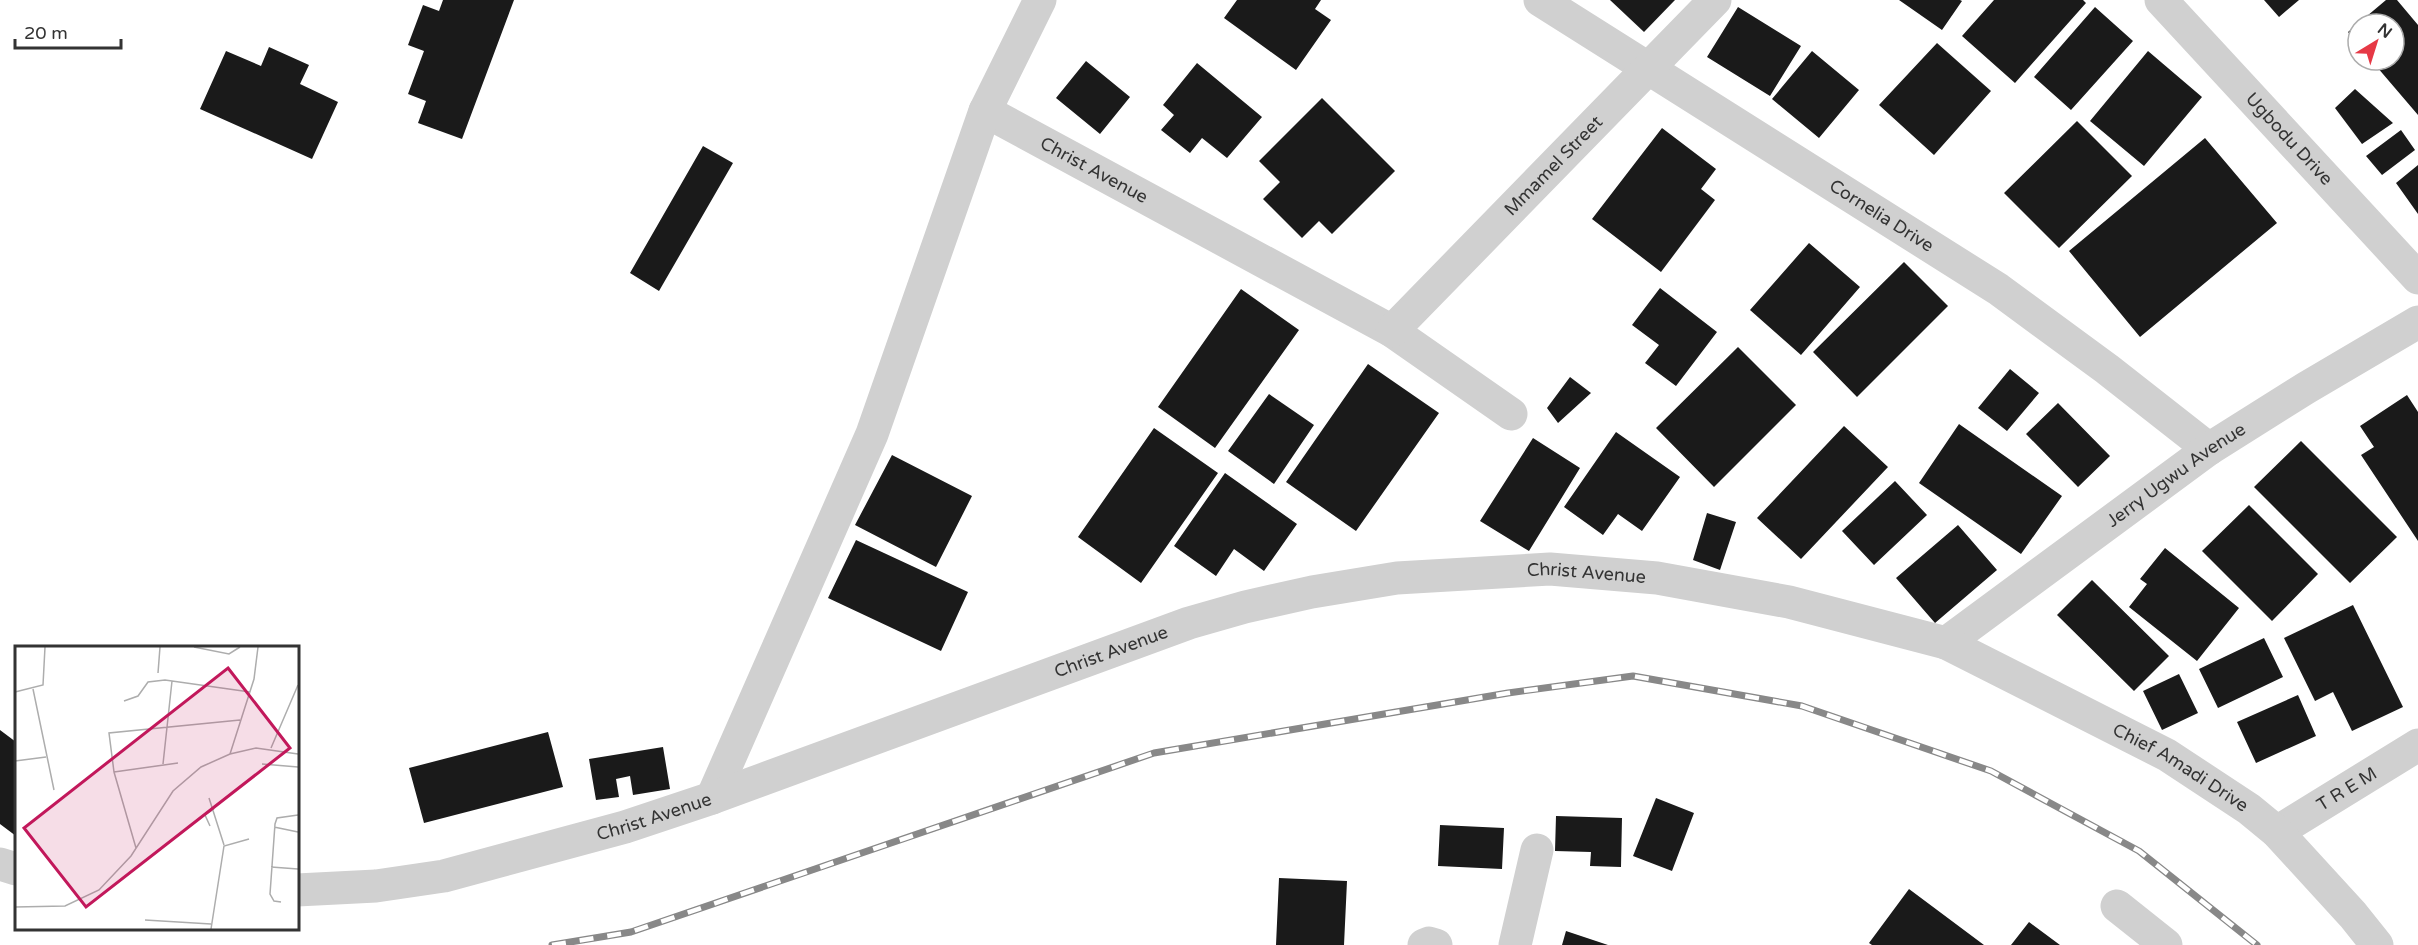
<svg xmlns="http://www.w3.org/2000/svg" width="2418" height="945" font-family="'Varela Round',sans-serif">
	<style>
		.building { fill: #1a1a1a }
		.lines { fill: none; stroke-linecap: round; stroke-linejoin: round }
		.minor { stroke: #d0d0d0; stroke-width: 33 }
		.rail-casing { stroke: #888; stroke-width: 7 }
		.rail { stroke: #fff; stroke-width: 4.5; stroke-dasharray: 14; stroke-linecap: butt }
		.labels { text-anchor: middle; stroke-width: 6; stroke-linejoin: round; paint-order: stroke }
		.street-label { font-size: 18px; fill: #333; stroke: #fff }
		.inset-road { fill: none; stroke: #adadad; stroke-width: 1.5 }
		.view { fill: #c2185b; fill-opacity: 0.15; stroke: #c2185b; stroke-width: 3 }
		.inset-edge { fill: none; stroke: #333; stroke-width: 3 }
	</style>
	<rect width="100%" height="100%" fill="#fff"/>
	<path class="building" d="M 443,0 L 514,0 L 462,139 L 418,123 L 426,101 L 408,94 L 424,51 L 408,45 L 423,5 L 439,11 Z
		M 1237,0 L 1321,0 L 1315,9 L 1331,20 L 1296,70 L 1224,18 Z
		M 1610,0 L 1675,0 L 1644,32 Z
		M 1899,0 L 1960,0 L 1962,1 L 1942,30 Z
		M 1994,0 L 2083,0 L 2086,3 L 2015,83 L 1962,36 Z
		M 2264,0 L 2299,0 L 2279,17 Z
		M 2386,0 L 2397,0 L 2418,25 L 2418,115 L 2371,60 L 2394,60 L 2394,24 L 2358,24 L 2358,44 L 2348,32 Z
		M 1738,7 L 1801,46 L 1770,96 L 1707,57 Z
		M 2095,7 L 2133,41 L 2071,110 L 2034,77 Z
		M 1937,43 L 1991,91 L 1934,155 L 1879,105 Z
		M 269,47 L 309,65 L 300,84 L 338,102 L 312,159 L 200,109 L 226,51 L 261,66 Z
		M 1812,51 L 1859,90 L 1819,138 L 1772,99 Z
		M 2148,51 L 2202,97 L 2144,166 L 2090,121 Z
		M 1086,61 L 1130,97 L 1100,134 L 1056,98 Z
		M 1197,63 L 1262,117 L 1227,158 L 1202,138 L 1190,153 L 1161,130 L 1174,115 L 1163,105 Z
		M 2355,89 L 2393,123 L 2362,144 L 2335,108 Z
		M 1322,98 L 1395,171 L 1332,234 L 1319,221 L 1302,238 L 1263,199 L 1280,182 L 1259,161 Z
		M 2077,121 L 2132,176 L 2059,248 L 2004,193 Z
		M 1662,128 L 1716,169 L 1701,189 L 1715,200 L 1661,272 L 1592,219 Z
		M 2401,130 L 2415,150 L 2382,175 L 2366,156 Z
		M 2205,138 L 2277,223 L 2140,337 L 2069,251 Z
		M 703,146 L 733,163 L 659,291 L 630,273 Z
		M 2418,165 L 2418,214 L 2396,183 Z
		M 1809,243 L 1860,287 L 1801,355 L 1750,310 Z
		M 1904,262 L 1948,306 L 1857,397 L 1813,352 Z
		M 1660,288 L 1717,332 L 1676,386 L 1645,363 L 1659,345 L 1632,325 Z
		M 1241,289 L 1299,330 L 1215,448 L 1158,407 Z
		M 1738,347 L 1796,405 L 1714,487 L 1656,428 Z
		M 1368,364 L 1439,413 L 1356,531 L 1286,482 Z
		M 2010,369 L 2039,393 L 2007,431 L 1978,408 Z
		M 1570,377 L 1591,393 L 1558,423 L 1547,408 Z
		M 1269,394 L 1314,425 L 1274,484 L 1228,451 Z
		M 2407,395 L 2418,412 L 2418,541 L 2361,455 L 2374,447 L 2360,426 Z
		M 2058,403 L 2110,456 L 2078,487 L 2026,434 Z
		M 1959,424 L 2062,496 L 2021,554 L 1919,483 Z
		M 1844,426 L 1888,467 L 1801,559 L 1757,518 Z
		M 1154,428 L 1218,473 L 1141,583 L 1078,537 Z
		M 1616,432 L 1680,477 L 1642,531 L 1618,514 L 1603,535 L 1564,507 Z
		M 1533,438 L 1580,468 L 1529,551 L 1480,521 Z
		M 2301,441 L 2397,537 L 2350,583 L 2254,487 Z
		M 892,455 L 972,496 L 936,567 L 855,525 Z
		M 1225,473 L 1297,524 L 1264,571 L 1234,549 L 1216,576 L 1174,546 Z
		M 1895,481 L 1927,515 L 1874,565 L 1842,531 Z
		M 2249,505 L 2318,574 L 2272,621 L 2202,551 Z
		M 1707,513 L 1736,522 L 1720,570 L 1693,560 Z
		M 1958,525 L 1997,570 L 1935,623 L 1896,578 Z
		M 856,540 L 968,592 L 941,651 L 828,598 Z
		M 2165,548 L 2239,608 L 2197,661 L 2129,607 L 2147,584 L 2140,579 Z
		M 2092,580 L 2169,656 L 2134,691 L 2057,615 Z
		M 2353,605 L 2403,707 L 2352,731 L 2333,692 L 2315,701 L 2284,638 Z
		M 2264,638 L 2283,677 L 2218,708 L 2199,669 Z
		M 2179,674 L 2198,713 L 2162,730 L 2143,691 Z
		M 2298,695 L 2316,736 L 2256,763 L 2237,722 Z
		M 0,730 L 16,742 L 16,836 L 0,824 Z
		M 548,732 L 563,787 L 424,823 L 409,768 Z
		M 663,747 L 670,789 L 633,795 L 630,776 L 616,779 L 619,797 L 596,800 L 589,759 Z
		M 1656,798 L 1694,813 L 1672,871 L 1633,856 Z
		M 1556,816 L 1622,818 L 1621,867 L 1590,866 L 1591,852 L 1555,851 Z
		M 1440,825 L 1504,828 L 1502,869 L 1438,866 Z
		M 1279,878 L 1347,881 L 1344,945 L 1276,945 Z
		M 1909,889 L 1984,945 L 1872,945 L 1869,943 Z
		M 2029,922 L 2060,945 L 2011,945 Z
		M 1566,931 L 1608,945 L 1562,945 Z"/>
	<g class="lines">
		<g class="minor">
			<path id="s1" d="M 1540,0 L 1998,289 L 2107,369 L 2209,449"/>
			<path id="s2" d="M 2161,0 L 2418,278"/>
			<path id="s3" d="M 985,111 L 1392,331 L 1511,414"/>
			<path id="s4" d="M 1392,331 L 1715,0"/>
			<path id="s5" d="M 1946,643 L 2209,449 L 2306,388 L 2418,322"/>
			<path d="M 712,798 L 872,434 L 985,111 L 1040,0"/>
			<path id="s6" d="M 2277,832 L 2418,745"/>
			<path d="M 0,864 L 16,869"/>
			<path id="s7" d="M 297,890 L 376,886 L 444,876 L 625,827 L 712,798 L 1189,623 L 1245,607 L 1312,592 L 1397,578 L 1550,569 L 1657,578 L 1789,602 L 1946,643 L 2167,755 L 2249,809 L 2277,832 L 2353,915 L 2377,945"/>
			<path d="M 2117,906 L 2166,945"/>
			<path d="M 1424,945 L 1429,943 L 1436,945"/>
			<path d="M 1515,945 L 1537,850"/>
		</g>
		<g class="rail-casing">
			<path id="rail" d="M 552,945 L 631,932 L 1154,753 L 1508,693 L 1633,676 L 1802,706 L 1991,771 L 2139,851 L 2257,945"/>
		</g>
		<use href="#rail" class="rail"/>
	</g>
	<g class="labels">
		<g class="street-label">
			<text dy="6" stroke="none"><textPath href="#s2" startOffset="189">Ugbodu Drive</textPath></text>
			<text dy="6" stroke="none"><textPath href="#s4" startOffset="231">Mmamel Street</textPath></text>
			<text dy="6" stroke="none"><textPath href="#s3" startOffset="124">Christ Avenue</textPath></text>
			<text dy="6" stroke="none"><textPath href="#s1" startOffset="404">Cornelia Drive</textPath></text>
			<text dy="6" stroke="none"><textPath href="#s5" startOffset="285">Jerry Ugwu Avenue</textPath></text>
			<text dy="6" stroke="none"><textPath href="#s7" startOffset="1338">Christ Avenue</textPath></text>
			<text dy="6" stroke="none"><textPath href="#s7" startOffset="852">Christ Avenue</textPath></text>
			<text dy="6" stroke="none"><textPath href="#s7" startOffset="1971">Chief Amadi Drive</textPath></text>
			<text dy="6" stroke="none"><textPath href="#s6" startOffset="82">T R E M</textPath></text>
			<text dy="6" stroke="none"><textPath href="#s7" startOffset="366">Christ Avenue</textPath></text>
		</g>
	</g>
	<g transform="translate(15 646)">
		<rect width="284" height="284" fill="#fff"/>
		<path class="inset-road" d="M 179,1 L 214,8 L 225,1M 143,27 L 145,1M 18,43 L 39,144M 0,46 L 28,39 L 30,1M 109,55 L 123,50 L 133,36 L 150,34 L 235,46M 256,102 L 283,39M 215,108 L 239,33 L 243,1M 0,115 L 31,111M 148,118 L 157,35M 247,118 L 283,121M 99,126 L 163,117M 194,152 L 209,199M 195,180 L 190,169 L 199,163M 259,181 L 283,186M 121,202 L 99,126 L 94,87 L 225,74M 256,221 L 283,223M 266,256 L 259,255 L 255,248 L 260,178 L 262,172 L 283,169M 0,261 L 50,260 L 84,244 L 116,210 L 158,145 L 186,121 L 215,108 L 241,102 L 283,108M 130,274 L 196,278M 196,283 L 209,200 L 234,193"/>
		<path class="view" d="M 213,22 L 275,102 L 71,261 L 9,182 Z"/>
		<rect width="284" height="284" class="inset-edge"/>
	</g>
	<g transform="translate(2376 42) rotate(38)"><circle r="28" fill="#ffffff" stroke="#adadad" stroke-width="1.5"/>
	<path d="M0-4.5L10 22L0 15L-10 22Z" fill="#e63946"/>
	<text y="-9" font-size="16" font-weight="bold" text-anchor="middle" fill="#333333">N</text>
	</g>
	<path d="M15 39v9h106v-9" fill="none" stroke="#333333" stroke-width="3"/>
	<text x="24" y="39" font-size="18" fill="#333333" stroke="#ffffff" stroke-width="4.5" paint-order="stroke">20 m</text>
</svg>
